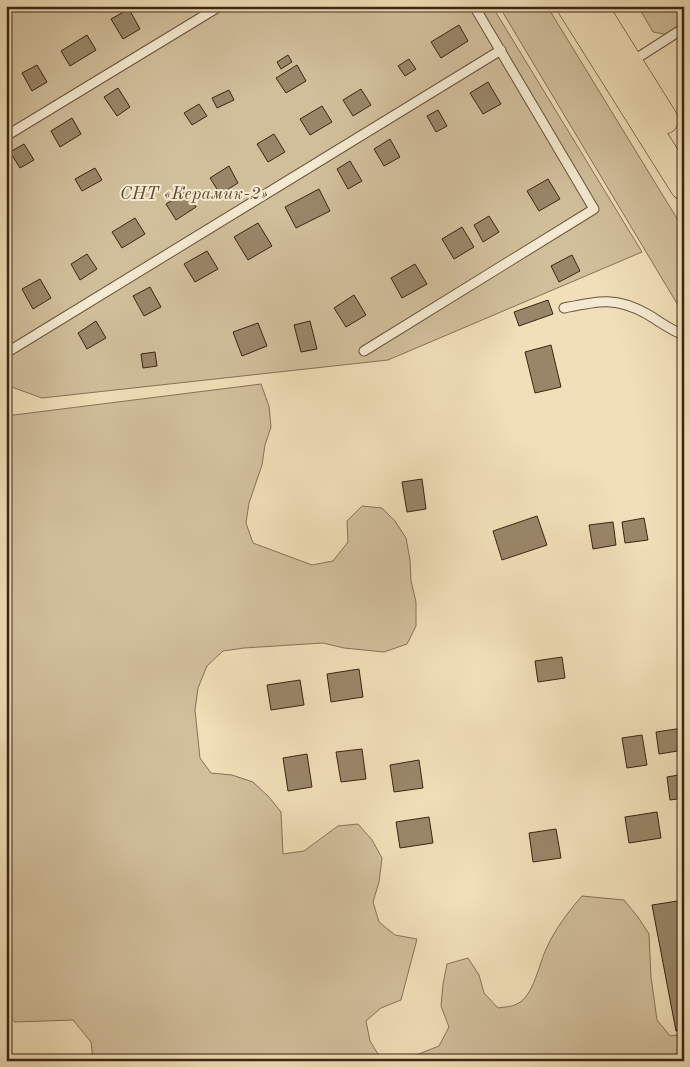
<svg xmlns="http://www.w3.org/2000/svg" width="690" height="1067" font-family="'Old Standard TT',serif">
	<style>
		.green { fill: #d1bf9c; stroke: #867258 }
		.building { fill: #998669; stroke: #3b2514 }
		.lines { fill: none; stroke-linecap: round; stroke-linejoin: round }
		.lane-casing { stroke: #68543d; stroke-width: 11 }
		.primary-casing { stroke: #3b2514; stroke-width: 29 }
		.lane { stroke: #f5ead1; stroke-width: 9 }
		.primary { stroke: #f0dfb8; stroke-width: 28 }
		.labels { text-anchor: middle; stroke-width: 4; stroke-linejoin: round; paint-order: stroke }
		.park-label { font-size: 18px; font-style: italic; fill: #604c36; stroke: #f5ead1 }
	</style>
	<rect width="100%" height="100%" fill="#f0dfb8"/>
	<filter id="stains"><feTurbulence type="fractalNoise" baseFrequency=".004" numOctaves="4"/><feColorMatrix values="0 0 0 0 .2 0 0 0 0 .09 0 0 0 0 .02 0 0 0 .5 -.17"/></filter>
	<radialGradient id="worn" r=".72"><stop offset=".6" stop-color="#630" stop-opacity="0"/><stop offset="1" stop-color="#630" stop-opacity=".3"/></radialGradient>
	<path class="green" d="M 6,6 L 492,6 L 642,252 L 388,360 L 42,398 L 6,385 Z
		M 499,6 L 547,6 L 684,230 L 684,311 L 679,307 Z
		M 638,6 L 684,6 L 684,42 L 680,37 L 653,32 Z
		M 261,384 L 269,406 L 271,427 L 265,445 L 262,465 L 249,503 L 246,523 L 253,543 L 312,565 L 333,561 L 348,542 L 347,521 L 362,506 L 382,508 L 395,521 L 406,538 L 410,560 L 411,581 L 416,602 L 416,626 L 407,644 L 384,652 L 344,648 L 323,643 L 244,648 L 223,651 L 207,666 L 198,688 L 195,710 L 200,758 L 211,773 L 232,775 L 253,782 L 269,797 L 281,812 L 283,854 L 304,851 L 338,826 L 358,824 L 372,840 L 382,858 L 379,882 L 373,902 L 379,922 L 395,935 L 417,939 L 401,1000 L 381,1008 L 366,1021 L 370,1041 L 381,1059 L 398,1061 L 93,1061 L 91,1042 L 73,1020 L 15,1022 L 6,1016 L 6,416 Z
		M 582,896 L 624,900 L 638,917 L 649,934 L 651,977 L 657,1020 L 670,1036 L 684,1034 L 684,1061 L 401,1061 L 439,1046 L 449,1027 L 441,1006 L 443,984 L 447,964 L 468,958 L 479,975 L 484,993 L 498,1008 C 503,1007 512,1007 517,1004 C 534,996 539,963 547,947 C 556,928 568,912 582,896 Z"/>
	<path class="building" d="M 365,6 L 378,6 L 369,12 Z
		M 129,9 L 140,29 L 123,39 L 111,19 Z
		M 459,25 L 468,41 L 441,58 L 431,42 Z
		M 87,35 L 96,50 L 70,66 L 61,51 Z
		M 288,55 L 292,62 L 281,69 L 277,62 Z
		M 409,59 L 416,69 L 405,76 L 398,66 Z
		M 37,65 L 47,82 L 32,91 L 22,73 Z
		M 297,65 L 306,81 L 286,93 L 276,78 Z
		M 488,82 L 501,104 L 483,114 L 470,93 Z
		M 118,88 L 130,107 L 117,116 L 104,97 Z
		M 361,89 L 371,105 L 353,116 L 343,100 Z
		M 229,90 L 234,100 L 217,108 L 212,98 Z
		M 199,104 L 207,116 L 192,125 L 184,113 Z
		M 322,106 L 332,122 L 310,135 L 300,119 Z
		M 438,110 L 447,126 L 436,132 L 427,116 Z
		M 72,118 L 81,134 L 60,147 L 51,131 Z
		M 274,134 L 285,152 L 268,162 L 257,144 Z
		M 390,139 L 400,157 L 384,166 L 374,149 Z
		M 24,144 L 34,160 L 20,168 L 10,152 Z
		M 350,161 L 362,181 L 348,189 L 337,169 Z
		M 229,166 L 238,183 L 220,194 L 210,178 Z
		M 95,168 L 102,180 L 82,191 L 75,179 Z
		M 548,179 L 560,199 L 539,211 L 527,191 Z
		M 319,189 L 330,211 L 296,228 L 285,207 Z
		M 187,191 L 196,207 L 176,220 L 166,204 Z
		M 489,216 L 499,232 L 483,242 L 474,225 Z
		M 135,218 L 145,234 L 122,248 L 112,232 Z
		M 258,223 L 272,246 L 248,260 L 234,237 Z
		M 462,227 L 474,247 L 454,259 L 442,239 Z
		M 207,251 L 218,269 L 195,282 L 184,264 Z
		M 87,254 L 97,269 L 80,280 L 71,264 Z
		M 572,255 L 580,271 L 559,282 L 551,266 Z
		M 415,264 L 427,284 L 402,298 L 391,278 Z
		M 40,279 L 51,298 L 33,309 L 22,289 Z
		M 150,287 L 161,307 L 144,316 L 133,296 Z
		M 354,295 L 366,315 L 346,327 L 334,308 Z
		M 548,300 L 553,314 L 519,326 L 514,312 Z
		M 96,321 L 106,338 L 87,349 L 78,333 Z
		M 310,321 L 317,349 L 301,352 L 294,325 Z
		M 258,323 L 267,346 L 242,356 L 233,332 Z
		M 551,345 L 561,387 L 535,393 L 525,352 Z
		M 155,352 L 157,366 L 143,368 L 141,354 Z
		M 422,479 L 426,509 L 407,512 L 402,482 Z
		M 537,516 L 547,545 L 502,560 L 493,531 Z
		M 644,518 L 648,540 L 625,543 L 622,522 Z
		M 613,522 L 616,545 L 593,549 L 589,525 Z
		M 562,657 L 565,678 L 538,682 L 535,661 Z
		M 359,669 L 363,697 L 331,702 L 327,674 Z
		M 300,680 L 304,705 L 271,710 L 267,685 Z
		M 683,728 L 684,750 L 659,754 L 656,732 Z
		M 642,735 L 647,765 L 627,768 L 622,738 Z
		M 362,749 L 366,779 L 341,782 L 336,752 Z
		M 307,754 L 312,787 L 288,791 L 283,758 Z
		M 419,760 L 423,788 L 394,792 L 390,765 Z
		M 684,774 L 684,798 L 670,800 L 667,777 Z
		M 657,812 L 661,838 L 629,843 L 625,817 Z
		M 429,817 L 433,843 L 400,848 L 396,822 Z
		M 556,829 L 561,858 L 533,862 L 529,833 Z
		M 684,900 L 684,1030 L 676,1031 L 652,905 Z"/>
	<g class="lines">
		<g class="lane-casing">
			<path id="lane" d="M 631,62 L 684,28
				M 6,136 L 220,6
				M 564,308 C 597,301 616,296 647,314 C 659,321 670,330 684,335
				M 364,351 L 594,209 L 474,6
				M 6,353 L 501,50"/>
		</g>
		<g class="primary-casing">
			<path id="primary" d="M 571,6 L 684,186
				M 593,6 L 664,120"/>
		</g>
		<use href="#lane" class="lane"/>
		<use href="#primary" class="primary"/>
	</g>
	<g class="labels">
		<g class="park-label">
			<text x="194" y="199">СНТ «Керамик-2»</text>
		</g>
	</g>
	<rect width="690" height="1067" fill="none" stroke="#f0dfb8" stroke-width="25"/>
	<rect x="8" y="8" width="675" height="1052" fill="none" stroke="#3b2514" stroke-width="2.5"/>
	<rect x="12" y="12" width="665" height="1042" fill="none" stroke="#3b2514"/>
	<rect width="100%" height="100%" filter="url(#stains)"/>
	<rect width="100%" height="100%" fill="url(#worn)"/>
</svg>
